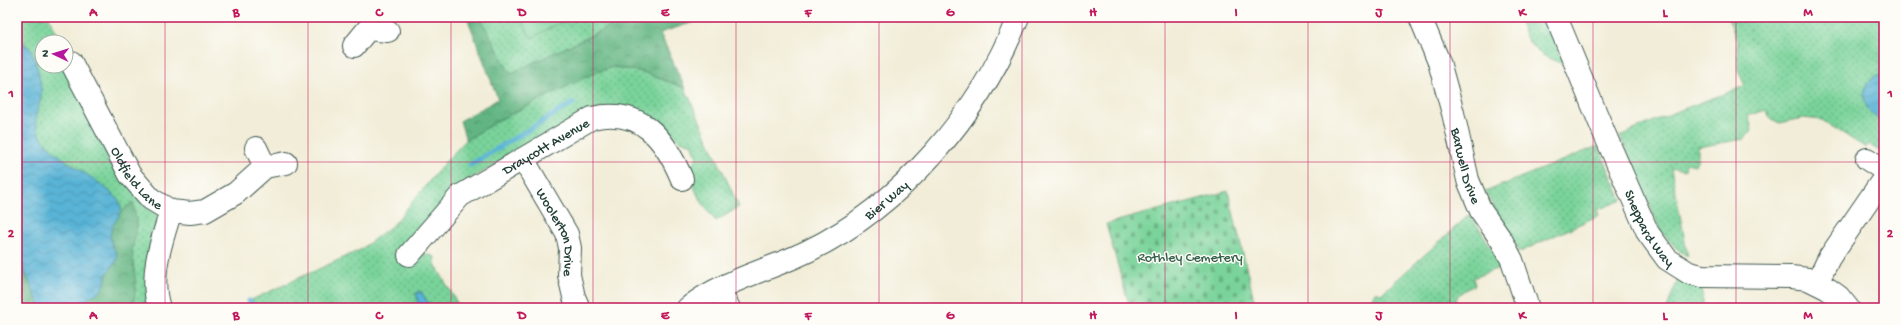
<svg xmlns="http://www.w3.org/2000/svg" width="1901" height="325" font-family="'Gochi Hand',sans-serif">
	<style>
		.grass { fill: url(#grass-dots); stroke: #4c8867 }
		.forest { fill: url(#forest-crowns); stroke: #40795b }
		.cemetery { fill: url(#cemetery-stones); stroke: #4c8867 }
		.garden { fill: #79d39a; stroke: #4c8867 }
		.water { fill: url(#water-waves); stroke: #3c7885 }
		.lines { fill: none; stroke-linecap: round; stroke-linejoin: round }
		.stream { stroke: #59b3d6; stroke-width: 5 }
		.minor-casing { stroke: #3f574d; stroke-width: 24 }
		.minor { stroke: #fff; stroke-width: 22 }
		.grid { fill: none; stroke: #c2185b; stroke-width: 1; stroke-opacity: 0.55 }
		.labels { text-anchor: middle; stroke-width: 3; stroke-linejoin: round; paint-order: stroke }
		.street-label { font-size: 14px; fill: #1f3d34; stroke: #fdfcf7 }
		.park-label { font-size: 14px; fill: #36624e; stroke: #fdfcf7 }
		.neatline { fill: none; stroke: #c2185b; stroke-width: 1.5 }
		.grid-label { font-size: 13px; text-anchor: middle; font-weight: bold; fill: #c2185b }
	</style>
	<defs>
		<pattern id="grass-dots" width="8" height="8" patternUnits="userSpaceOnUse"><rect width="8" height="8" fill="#79d39a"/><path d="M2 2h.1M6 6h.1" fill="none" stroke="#63ac7e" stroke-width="1.8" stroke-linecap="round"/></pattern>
		<pattern id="forest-crowns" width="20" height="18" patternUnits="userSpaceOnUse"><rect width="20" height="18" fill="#62b582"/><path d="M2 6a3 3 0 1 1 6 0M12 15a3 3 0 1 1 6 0" fill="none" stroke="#50946b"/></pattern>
		<pattern id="cemetery-stones" width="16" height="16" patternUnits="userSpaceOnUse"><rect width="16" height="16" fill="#79d39a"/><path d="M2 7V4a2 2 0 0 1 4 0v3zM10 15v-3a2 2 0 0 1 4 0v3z" fill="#63ac7e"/></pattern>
		<pattern id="water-waves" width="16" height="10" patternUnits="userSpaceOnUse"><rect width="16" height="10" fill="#59b3d6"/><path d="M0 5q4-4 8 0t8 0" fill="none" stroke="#4993ae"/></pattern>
	</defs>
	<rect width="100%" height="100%" fill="#fdfcf7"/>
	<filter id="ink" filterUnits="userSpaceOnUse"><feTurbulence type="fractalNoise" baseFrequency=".025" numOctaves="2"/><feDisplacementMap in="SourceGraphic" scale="8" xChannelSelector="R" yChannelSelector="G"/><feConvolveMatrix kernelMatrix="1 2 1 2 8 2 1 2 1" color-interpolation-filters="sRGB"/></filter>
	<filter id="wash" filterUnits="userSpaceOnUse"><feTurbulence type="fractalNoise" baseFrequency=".012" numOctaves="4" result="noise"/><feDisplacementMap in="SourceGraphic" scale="16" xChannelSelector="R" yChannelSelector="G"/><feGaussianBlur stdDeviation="0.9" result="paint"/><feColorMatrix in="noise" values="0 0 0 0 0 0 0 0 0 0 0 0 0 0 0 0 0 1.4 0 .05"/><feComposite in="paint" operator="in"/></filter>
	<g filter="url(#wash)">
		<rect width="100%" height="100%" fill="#f2edd8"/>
		<path class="grass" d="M 17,17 L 49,17 L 61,42 L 42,42 L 42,66 L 66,66 L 66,51 L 113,144 L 171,211 L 159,308 L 17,308 Z
			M 480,17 L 630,17 L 510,74 Z
			M 1519,17 L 1544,17 L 1565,64 C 1538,57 1525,44 1519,17 Z
			M 1728,17 L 1884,17 L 1884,154 L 1868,144 L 1866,148 L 1822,120 L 1802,118 L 1780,123 L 1771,119 L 1766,110 L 1748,116 L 1752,129 L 1750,133 L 1744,139 L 1698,147 L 1698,158 L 1695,165 L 1686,163 L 1685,170 L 1671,168 L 1688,257 L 1676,248 L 1661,232 L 1620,136 L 1675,112 L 1745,86 L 1738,70 L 1737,42 Z
			M 613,67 L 643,72 L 685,88 L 739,207 L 716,221 C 703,205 689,187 691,165 L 697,158 L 692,143 C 675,143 675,135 664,126 C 653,117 633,106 619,106 C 612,106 606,107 600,108 L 466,181 L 418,254 L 426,254 L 435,257 L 435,264 L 460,308 L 257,308 L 249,301 L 360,250 L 394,224 L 446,161 L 466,140 L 501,119 L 594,73 Z
			M 1598,146 L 1622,200 L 1597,210 L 1599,215 L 1520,252 L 1485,192 Z
			M 1470,214 L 1493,250 L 1501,267 L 1473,278 L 1475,285 C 1465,290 1453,294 1456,308 L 1367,308 L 1375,292 L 1381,294 Z
			M 1678,279 L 1701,289 L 1704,308 L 1667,308 Z"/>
		<path class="forest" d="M 467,17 L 480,17 L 510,74 L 630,17 L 710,17 L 660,33 L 685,88 L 643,72 L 613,67 L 594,73 L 501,119 L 466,140 L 460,121 L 498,99 Z
			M 133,202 L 137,225 L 132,251 L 136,285 L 133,308 L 71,308 L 101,291 L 105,283 L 106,275 L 116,262 L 117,254 C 102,232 115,216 133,202 Z
			M 17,253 L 37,300 L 42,308 L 17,308 Z"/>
		<path class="cemetery" d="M 1228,191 L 1256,308 L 1130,308 L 1106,224 Z"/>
		<path class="garden" d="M 520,17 L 571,17 L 531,38 Z"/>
		<path class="water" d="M 17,39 C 21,41 28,46 31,50 C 36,60 42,84 41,95 C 40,110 31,117 39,133 C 51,157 91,173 111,193 C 113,195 118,198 119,201 C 129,219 97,225 117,254 L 116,262 L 106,275 L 105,283 L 101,291 L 71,308 L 42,308 L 37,300 L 17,253 Z
			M 1878,75 L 1884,75 L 1884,124 C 1879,120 1873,116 1870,112 C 1860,99 1863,81 1878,75 Z
			M 421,291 L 431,308 L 419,308 L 416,293 Z"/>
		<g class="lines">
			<path class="stream" d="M 470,165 L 573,103
				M 249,301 L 257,308"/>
		</g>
	</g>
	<g filter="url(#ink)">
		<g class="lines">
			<g class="minor-casing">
				<g id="minor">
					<path id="s1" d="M 1420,17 L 1439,62 L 1453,113 L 1468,180 L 1481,211 L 1502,241 L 1512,260 L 1528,308"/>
					<path id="s2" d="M 1556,17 L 1605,135 L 1648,233 L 1667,259 L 1689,273 L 1702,276 L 1791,277 L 1808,279 L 1828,289 L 1839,297 L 1848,308"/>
					<path d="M 354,46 L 368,29 L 388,31"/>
					<path id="s3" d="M 71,62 L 130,175 L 151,199 L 171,211 L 190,213 L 205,211 L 236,193 L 265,167 L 286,163"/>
					<path d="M 256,148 L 265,167"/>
					<path id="s4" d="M 523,159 L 567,234 L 570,248 L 569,275 L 574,297 L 579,308"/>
					<path d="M 1867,159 L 1884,170"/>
					<path id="s5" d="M 409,255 L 460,196 L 592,118 C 642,107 665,139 682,179"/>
					<path d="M 1817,283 L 1829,258 L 1884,178"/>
					<path d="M 719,289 L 729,308"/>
					<path d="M 159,308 C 149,276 161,242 171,211"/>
					<path id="s6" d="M 688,308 C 721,281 770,270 808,251 C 901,206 981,112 1018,17"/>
				</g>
			</g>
			<use href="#minor" class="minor"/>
		</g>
	</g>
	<path class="grid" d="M 165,17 L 165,308M 308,17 L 308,308M 451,17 L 451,308M 593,17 L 593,308M 736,17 L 736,308M 879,17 L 879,308M 1022,17 L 1022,308M 1165,17 L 1165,308M 1308,17 L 1308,308M 1450,17 L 1450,308M 1593,17 L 1593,308M 1736,17 L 1736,308M 17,162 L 1884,162"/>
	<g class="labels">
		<g class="street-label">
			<text dy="5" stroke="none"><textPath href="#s5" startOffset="177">Draycott Avenue</textPath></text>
			<text dy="5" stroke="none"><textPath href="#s1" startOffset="156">Barwell Drive</textPath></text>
			<text dy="5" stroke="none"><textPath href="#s3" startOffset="134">Oldfield Lane</textPath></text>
			<text dy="5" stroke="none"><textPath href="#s6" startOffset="227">Bier Way</textPath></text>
			<text dy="5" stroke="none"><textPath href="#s2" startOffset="231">Sheppard Way</textPath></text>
			<text dy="5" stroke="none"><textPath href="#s4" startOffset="82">Woolerton Drive</textPath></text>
		</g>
		<g class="park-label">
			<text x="1190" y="261">Rothley Cemetery</text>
		</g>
	</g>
	<rect width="1901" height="325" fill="none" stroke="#fdfcf7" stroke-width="44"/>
	<g transform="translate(54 54) rotate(274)"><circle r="19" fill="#fdfcf7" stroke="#a4b0a9"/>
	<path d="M0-3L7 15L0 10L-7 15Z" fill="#b5179e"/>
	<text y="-6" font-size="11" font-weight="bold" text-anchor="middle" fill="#1f3d34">N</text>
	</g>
	<rect x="22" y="22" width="1857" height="281" class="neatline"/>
	<g class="grid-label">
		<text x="93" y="16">A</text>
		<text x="236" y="16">B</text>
		<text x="379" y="16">C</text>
		<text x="522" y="16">D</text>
		<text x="665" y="16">E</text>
		<text x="808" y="16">F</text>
		<text x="950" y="16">G</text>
		<text x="1093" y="16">H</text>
		<text x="1236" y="16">I</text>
		<text x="1379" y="16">J</text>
		<text x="1522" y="16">K</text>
		<text x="1665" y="16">L</text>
		<text x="1808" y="16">M</text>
		<text x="11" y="97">1</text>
		<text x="1890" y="97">1</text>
		<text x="11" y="237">2</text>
		<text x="1890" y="237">2</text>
		<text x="93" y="319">A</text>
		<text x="236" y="319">B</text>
		<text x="379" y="319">C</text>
		<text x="522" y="319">D</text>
		<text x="665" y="319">E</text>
		<text x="808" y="319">F</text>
		<text x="950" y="319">G</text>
		<text x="1093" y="319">H</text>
		<text x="1236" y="319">I</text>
		<text x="1379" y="319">J</text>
		<text x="1522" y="319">K</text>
		<text x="1665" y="319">L</text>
		<text x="1808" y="319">M</text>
	</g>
</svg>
